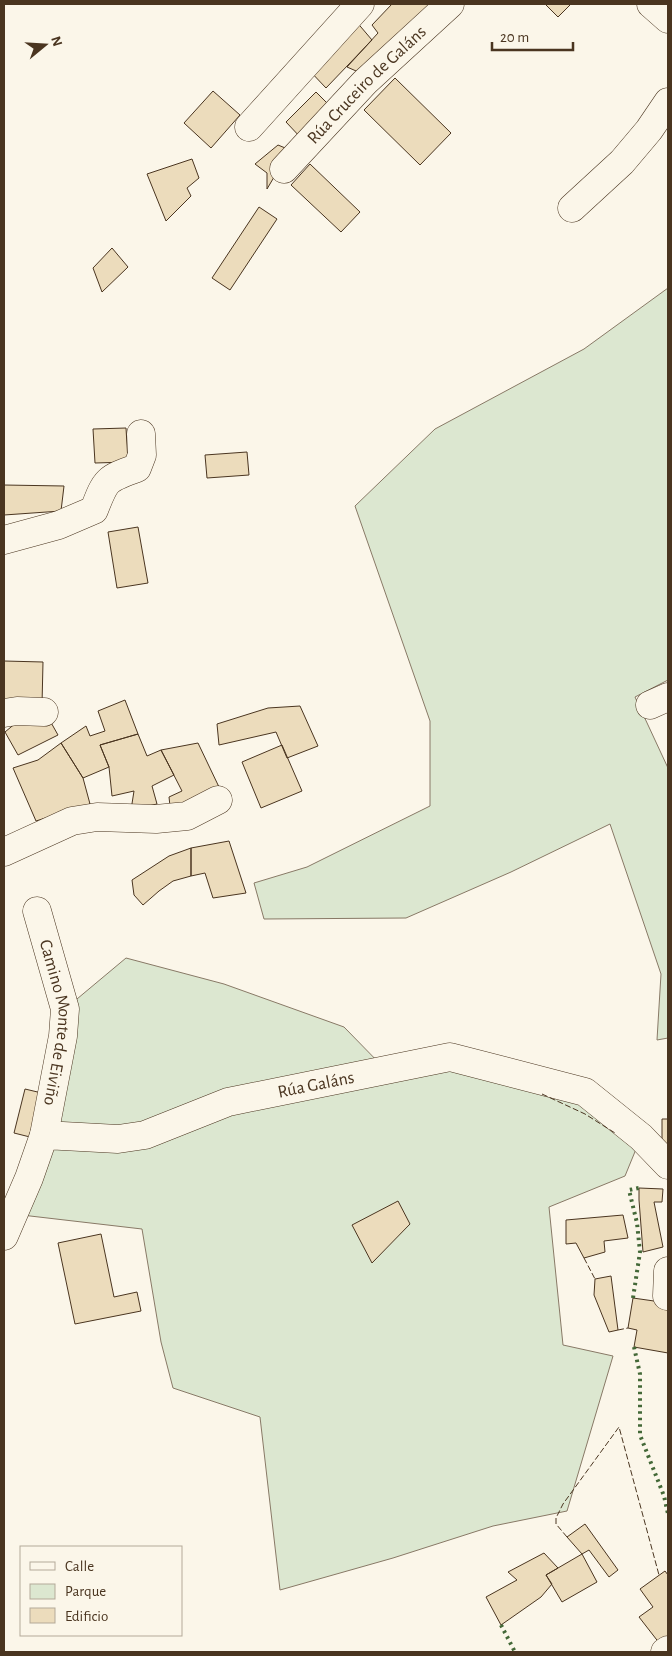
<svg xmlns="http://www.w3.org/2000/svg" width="672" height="1656" font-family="'Alegreya Sans',sans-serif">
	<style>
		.green { fill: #dce7d0; stroke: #887966 }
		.building { fill: #ecdcbc; stroke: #4a3520 }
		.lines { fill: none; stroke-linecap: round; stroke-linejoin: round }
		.minor-casing { stroke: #4a3520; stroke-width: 29 }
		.minor { stroke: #fbf6e9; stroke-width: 28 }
		.hedge { stroke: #436837; stroke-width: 4; stroke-dasharray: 2.5 4; stroke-linecap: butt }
		.fence { stroke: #4a3520; stroke-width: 1; stroke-dasharray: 6 2.5; stroke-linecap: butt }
		.labels { text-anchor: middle; stroke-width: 4; stroke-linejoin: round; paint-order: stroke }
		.street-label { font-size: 18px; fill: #4a3520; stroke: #fbf6e9 }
	</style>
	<rect width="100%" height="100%" fill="#fbf6e9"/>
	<path class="green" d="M 668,288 L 668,680 L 635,697 L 668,768 L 668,1038 L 657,1040 L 661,974 L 610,824 L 511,872 L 406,918 L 264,919 L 254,883 L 307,867 L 430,806 L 430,721 L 355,506 L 435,429 L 584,349 Z
		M 126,958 L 224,984 L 344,1027 L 386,1070 L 450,1057 L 578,1090 L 641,1137 L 625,1176 L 549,1207 L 563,1345 L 613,1356 L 567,1511 L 493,1526 L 393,1558 L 280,1590 L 260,1417 L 173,1388 L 161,1342 L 142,1229 L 13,1214 L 65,1009 Z"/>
	<path class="building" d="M 392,4 L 440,4 L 363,74 L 347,67 L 378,33 L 372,25 Z
		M 545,4 L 571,4 L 558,17 Z
		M 355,20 L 372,40 L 326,88 L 308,69 Z
		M 395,78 L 451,133 L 420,165 L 364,110 Z
		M 213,91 L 240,115 L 211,148 L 184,123 Z
		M 316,92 L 333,109 L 302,139 L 286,122 Z
		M 278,145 L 290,150 L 267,189 L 267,173 L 255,164 Z
		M 192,159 L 199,178 L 187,188 L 191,196 L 166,221 L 147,174 Z
		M 310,164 L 360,212 L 341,232 L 291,185 Z
		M 259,207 L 277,219 L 230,290 L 212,278 Z
		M 112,248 L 128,267 L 102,292 L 93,268 Z
		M 126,428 L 128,462 L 95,463 L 93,429 Z
		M 247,452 L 249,475 L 207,478 L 205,455 Z
		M 4,485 L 64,486 L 61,511 L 4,515 Z
		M 138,527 L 148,583 L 117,588 L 108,532 Z
		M 4,661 L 43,662 L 42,705 L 4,704 Z
		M 125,700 L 138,734 L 100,745 L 109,767 L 83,778 L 61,743 L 86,726 L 90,736 L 105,731 L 98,711 Z
		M 300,706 L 318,746 L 287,758 L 276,732 L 219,745 L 217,724 L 268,708 Z
		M 49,719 L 58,735 L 18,755 L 5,732 L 17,722 Z
		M 138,734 L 147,756 L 161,750 L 174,775 L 152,786 L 157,804 L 131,810 L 134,791 L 112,796 L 109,767 L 100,745 Z
		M 61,743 L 83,778 L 90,804 L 36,821 L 13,768 L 38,760 Z
		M 198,743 L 219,787 L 195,800 L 170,806 L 169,797 L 182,791 L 161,750 Z
		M 282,745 L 302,791 L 261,808 L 242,762 Z
		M 229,841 L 246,893 L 213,898 L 205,873 L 191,876 L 191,848 Z
		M 191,848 L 191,876 L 173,881 L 159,891 L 143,905 L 134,895 L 132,880 L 169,856 Z
		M 25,1089 L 46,1094 L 34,1138 L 14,1133 Z
		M 662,1119 L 668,1119 L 668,1153 L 662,1147 Z
		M 639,1188 L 663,1189 L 662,1202 L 654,1202 L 663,1247 L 643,1252 L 639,1200 Z
		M 398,1201 L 410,1224 L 372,1263 L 352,1225 Z
		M 623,1215 L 628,1238 L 604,1241 L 605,1252 L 584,1258 L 576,1243 L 566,1244 L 566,1220 Z
		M 101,1234 L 114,1297 L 137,1292 L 141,1311 L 75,1324 L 58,1243 Z
		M 611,1276 L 618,1330 L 609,1332 L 594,1295 L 595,1279 Z
		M 633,1298 L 668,1303 L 668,1353 L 634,1347 L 637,1330 L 628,1328 Z
		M 585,1524 L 618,1570 L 609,1577 L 589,1550 L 582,1554 L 567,1537 Z
		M 544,1553 L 558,1568 L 546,1575 L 552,1584 L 541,1597 L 501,1625 L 486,1597 L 517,1580 L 508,1572 Z
		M 582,1554 L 597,1582 L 562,1602 L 546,1575 Z
		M 665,1571 L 668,1575 L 668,1638 L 660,1644 L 639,1617 L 653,1607 L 640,1589 Z"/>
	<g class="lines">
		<g class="minor-casing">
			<g id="minor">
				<path d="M 651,4 L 668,19"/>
				<path d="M 249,127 L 360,4"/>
				<path id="s1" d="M 284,169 L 365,82 L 450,4"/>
				<path d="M 572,208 L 622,162 L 649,130 L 668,102"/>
				<path d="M 4,540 L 59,525 L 94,510 C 106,479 106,479 137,468 L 142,455 L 141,434"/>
				<path d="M 650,705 L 668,697"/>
				<path d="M 4,713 L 17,711 L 44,712"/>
				<path d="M 4,852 L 72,821 L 97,817 L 156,819 L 187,816 L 218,800"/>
				<path id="s2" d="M 37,911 L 65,1009 L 63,1036 L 44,1135"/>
				<path id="s3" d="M 4,1236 L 29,1178 L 44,1135 L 118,1139 L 145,1135 L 228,1102 L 450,1057 L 585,1092 L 641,1137 L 668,1165"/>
				<path d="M 667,1296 L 668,1271"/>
				<path d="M 665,1652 L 668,1650"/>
			</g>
		</g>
		<use href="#minor" class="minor"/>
		<path class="hedge" d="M 633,1298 L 640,1252 L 637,1223 L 629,1190 L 639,1188
			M 634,1347 L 640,1374 L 640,1435 L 664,1496 L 668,1514
			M 501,1625 L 515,1652"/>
		<path class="fence" d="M 542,1094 L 585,1114 L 615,1133
			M 584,1258 L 595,1279
			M 618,1330 L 628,1328
			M 567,1537 L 556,1524 L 556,1518 L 563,1504 L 619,1427 L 659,1575"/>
	</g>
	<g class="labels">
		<g class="street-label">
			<text dy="6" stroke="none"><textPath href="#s1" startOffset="118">Rúa Cruceiro de Galáns</textPath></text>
			<text dy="6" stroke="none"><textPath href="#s2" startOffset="115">Camino Monte de Eiviño</textPath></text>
			<text dy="6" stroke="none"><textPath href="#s3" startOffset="389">Rúa Galáns</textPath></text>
		</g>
	</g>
	<rect width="672" height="1656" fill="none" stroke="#4a3520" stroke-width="10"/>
	<rect x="20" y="1546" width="162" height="90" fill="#fbf6e9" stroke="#b4a999"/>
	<rect x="30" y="1562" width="25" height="8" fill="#fbf6e9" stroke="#b4a999"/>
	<text x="65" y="1571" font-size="15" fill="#4a3520">Calle</text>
	<rect x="30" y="1584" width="25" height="15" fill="#dce7d0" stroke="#b4a999"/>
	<text x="65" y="1596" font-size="15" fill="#4a3520">Parque</text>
	<rect x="30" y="1608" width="25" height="15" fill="#ecdcbc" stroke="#b4a999"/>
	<text x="65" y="1621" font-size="15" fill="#4a3520">Edificio</text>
	<g transform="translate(45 45) rotate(72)" stroke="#fbf6e9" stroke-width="4" paint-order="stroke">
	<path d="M0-4L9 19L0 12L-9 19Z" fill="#4a3520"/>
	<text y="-8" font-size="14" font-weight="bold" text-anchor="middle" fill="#4a3520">N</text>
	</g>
	<path d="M492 42v8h81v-8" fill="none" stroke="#4a3520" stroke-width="2.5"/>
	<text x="500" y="42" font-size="15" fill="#4a3520" stroke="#fbf6e9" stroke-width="4" paint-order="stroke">20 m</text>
</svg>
